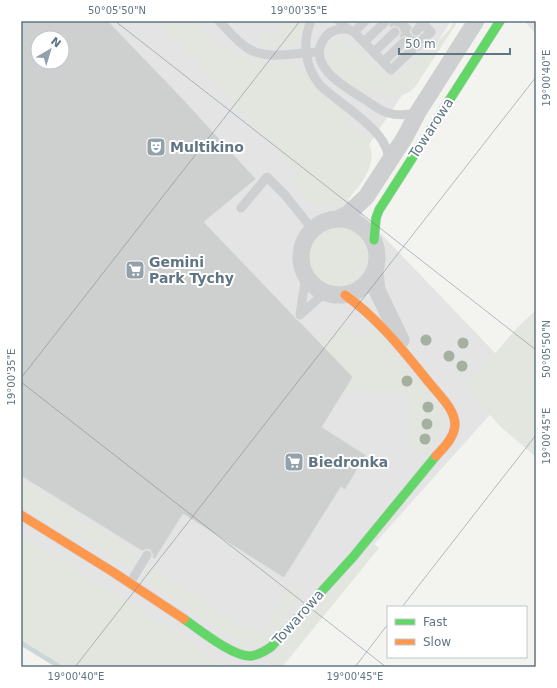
<svg xmlns="http://www.w3.org/2000/svg" width="557" height="688" font-family="'DejaVu Sans',sans-serif">
	<style>
		.built { fill: #e3e4e3; fill-rule: evenodd }
		.green { fill: #e2e6de }
		.lines { fill: none; stroke-linecap: round; stroke-linejoin: round }
		.stream { stroke: #ccd6d8; stroke-width: 4.5 }
		.building { fill: #ced0cf; stroke: #e2e2e0; fill-rule: evenodd }
		.fast-casing { stroke: #ced0d0; stroke-width: 10 }
		.slow-casing { stroke: #ced0d0; stroke-width: 10 }
		.lane { stroke: #cecfd0; stroke-width: 9 }
		.street { stroke: #cecfd0; stroke-width: 17 }
		.fast { stroke: #63d668; stroke-width: 9 }
		.slow { stroke: #ff974d; stroke-width: 9 }
		.tree { fill: #a5b0a0 }
		.ticks { fill: none; stroke: #607584; stroke-width: 1; stroke-opacity: 0.45 }
		.labels { text-anchor: middle; stroke-width: 4; stroke-linejoin: round; paint-order: stroke }
		.street-label { font-size: 14px; fill: #607584; stroke: #fff }
		.poi-label { font-size: 14px; font-weight: bold; fill: #607584; stroke: #fff; text-anchor: start }
		.neatline { fill: none; stroke: #607584; stroke-width: 1.5 }
		.ticks-label { font-size: 10px; text-anchor: middle; fill: #607584 }
	</style>
	<rect width="100%" height="100%" fill="#f3f3f0"/>
	<path class="built" d="M 21,21 L 451,21 L 339,190 L 521,380 L 264,667 L 225,667 L 197,646 L 21,535 ZM 38,38 L 62,38 L 62,62 L 38,62 Z"/>
	<path class="green" d="M 159,21 L 193,21 L 222,51 L 229,45 C 243,59 252,65 272,64 C 280,64 286,63 294,66 C 306,71 310,84 319,92 C 329,101 341,109 351,117 L 347,124 C 354,129 363,134 368,142 C 378,160 365,179 354,192 C 351,196 348,201 343,203 C 336,207 323,208 316,205 C 308,201 298,188 291,182 L 299,173 Z
		M 291,21 L 307,21 C 304,28 302,38 295,43 C 288,48 248,54 262,32 L 270,36 L 277,34 Z
		M 454,21 L 458,21 L 415,87 C 400,102 387,95 371,86 L 366,94 C 347,82 329,77 326,52 L 332,45 L 339,40 L 345,42 L 359,52 L 384,78 L 395,79 L 408,70 L 450,29 Z
		M 526,21 L 536,21 L 536,34 L 525,22 Z
		M309 257a29 29 0 1 1 58 0a29 29 0 1 1-58 0Z
		M 536,310 L 536,457 L 502,428 L 465,388 L 516,329 Z
		M 339,327 C 349,326 354,333 361,340 L 374,328 C 394,351 413,373 430,398 C 433,404 439,410 441,416 C 446,426 434,452 422,454 C 417,455 413,450 409,447 L 409,393 L 345,389 L 353,377 L 320,343 Z
		M 21,481 L 82,519 L 70,538 L 21,507 Z
		M 88,523 L 138,554 L 128,566 L 80,536 Z
		M 21,535 L 197,646 L 225,667 L 61,667 L 21,642 Z
		M 374,544 L 379,548 L 282,667 L 264,667 Z
		M 151,563 L 160,569 L 162,575 L 247,628 L 256,629 L 269,637 L 266,642 L 245,647 L 143,579 L 147,566 Z
		M 291,587 L 303,595 L 270,631 L 265,628 Z"/>
	<g class="lines">
		<path class="stream" d="M 21,643 L 60,667"/>
	</g>
	<path class="building" d="M 21,21 L 108,21 L 183,99 L 256,179 L 204,222 L 294,316 L 296,319 L 299,321 L 353,377 L 322,427 L 366,455 L 345,490 L 341,487 L 284,578 L 183,514 L 155,559 L 152,558 L 153,555 L 150,550 L 147,549 L 142,551 L 21,476 ZM 38,38 L 62,38 L 62,62 L 38,62 Z
		M 391,21 L 406,21 L 412,27 L 410,32 L 412,35 L 417,37 L 419,43 L 421,45 L 425,44 L 418,52 L 416,46 L 413,44 L 409,45 L 410,41 L 408,38 L 405,36 L 400,38 L 399,37 L 401,33 L 399,28 L 394,26 L 391,28 L 389,26 Z"/>
	<g class="lines">
		<g class="fast-casing">
			<path id="fast" d="M 374,240 L 376,218 L 379,210 L 500,21
				M 184,619 C 200,630 233,657 251,656 C 259,655 265,651 271,647 L 353,557 L 436,456"/>
		</g>
		<g class="slow-casing">
			<path id="slow" d="M 345,295 C 380,320 405,353 432,386 C 441,397 455,410 455,425 C 454,438 444,447 436,456
				M 21,515 L 113,572 L 184,619"/>
		</g>
		<path class="lane" d="M 219,21 C 228,30 237,42 249,49 C 269,61 297,52 319,52
			M 311,21 C 302,42 305,66 319,84 C 324,90 332,95 338,100 C 352,111 368,122 379,136 C 385,143 388,152 390,161
			M 339,21 L 348,29 L 354,32 L 391,70 L 412,50
			M 420,21 L 431,32 L 423,39
			M 348,29 C 338,29 329,30 324,39 C 306,66 345,87 364,99 C 372,104 380,111 388,113 C 399,116 407,115 418,112
			M 416,31 L 423,24
			M 354,32 L 365,21
			M 364,42 L 385,22
			M 374,52 L 395,32
			M 383,62 L 404,42
			M 241,208 L 267,177 L 285,195 L 313,230
			M 300,315 L 306,275
			M 300,315 L 320,297 L 327,293
			M 130,583 L 147,555"/>
		<path class="street" d="M 337,219 L 349,213 L 366,197 L 405,137 L 418,112 L 476,21
			M301 257a38 38 0 1 1 76 0a38 38 0 1 1-76 0Z
			M 375,272 L 377,290 L 401,340"/>
		<use href="#fast" class="fast"/>
		<use href="#slow" class="slow"/>
	</g>
	<g class="tree">
		<circle cx="426" cy="340" r="5.5"/>
		<circle cx="463" cy="343" r="5.5"/>
		<circle cx="449" cy="356" r="5.5"/>
		<circle cx="462" cy="366" r="5.5"/>
		<circle cx="407" cy="381" r="5.5"/>
		<circle cx="428" cy="407" r="5.5"/>
		<circle cx="427" cy="424" r="5.5"/>
		<circle cx="425" cy="439" r="5.5"/>
	</g>
	<path class="ticks" d="M 115,21 L 536,350M 21,378 L 300,21M 21,382 L 386,667M 402,607 L 536,435M 75,667 L 536,77M 355,667 L 388,624"/>
	<defs>
		<g id="theatre-square" transform="scale(1)"><rect x="-9" y="-9" width="18" height="18" rx="4" fill="#93a1aa" stroke="#fff"/><path d="M-5-5.5Q0-4 5-5.5V0Q5 5 0 6Q-5 5-5 0ZM-3.3-2.5H-1v1.5H-3.3ZM1-2.5H3.3v1.5H1ZM-2.8 1Q0 5.5 2.8 1Z" fill="#fff"/></g>
		<g id="supermarket-square" transform="scale(1)"><rect x="-9" y="-9" width="18" height="18" rx="4" fill="#93a1aa" stroke="#fff"/><path d="M-6-5.5h2.5l.6 2H6L4.5 2H-2.5L-4.4-4H-6ZM-1.5 3.2a1.3 1.3 0 1 0 .1 0ZM3 3.2a1.3 1.3 0 1 0 .1 0Z" fill="#fff"/></g>
	</defs>
	<g fill-rule="evenodd">
		<use href="#theatre-square" x="156" y="147"/>
		<use href="#supermarket-square" x="135" y="270"/>
		<use href="#supermarket-square" x="294" y="462"/>
	</g>
	<g class="labels">
		<g class="street-label">
			<text transform="translate(431 128) rotate(-57)" y="5">Towarowa</text>
			<text transform="translate(298 617) rotate(-48)" y="5">Towarowa</text>
		</g>
		<g class="poi-label">
			<text x="170" y="152">Multikino</text>
			<text x="149" y="267">Gemini<tspan x="149" dy="16">Park Tychy</tspan></text>
			<text x="308" y="467">Biedronka</text>
		</g>
	</g>
	<rect width="557" height="688" fill="none" stroke="#ffffff" stroke-width="44"/>
	<rect x="387" y="606" width="140" height="52" fill="#ffffff" stroke="#bfc8ce"/>
	<rect x="395" y="619" width="20" height="6" fill="#63d668" stroke="#bfc8ce"/>
	<text x="423" y="626" font-size="12" fill="#607584">Fast</text>
	<rect x="395" y="639" width="20" height="6" fill="#ff974d" stroke="#bfc8ce"/>
	<text x="423" y="646" font-size="12" fill="#607584">Slow</text>
	<g transform="translate(50 50) rotate(38)"><circle r="19" fill="#ffffff" stroke="#bfc8ce"/>
	<path d="M0-3L7 15L0 10L-7 15Z" fill="#93a1aa"/>
	<text y="-6" font-size="11" font-weight="bold" text-anchor="middle" fill="#607584">N</text>
	</g>
	<path d="M399 48v6h111v-6" fill="none" stroke="#607584" stroke-width="2"/>
	<text x="405" y="48" font-size="12" fill="#607584" stroke="#ffffff" stroke-width="3" paint-order="stroke">50 m</text>
	<rect x="22" y="22" width="513" height="644" class="neatline"/>
	<g class="ticks-label">
		<text x="117" y="14">50°05'50"N</text>
		<text x="299" y="14">19°00'35"E</text>
		<text transform="translate(546 78) rotate(-90)" y="4">19°00'40"E</text>
		<text transform="translate(546 349) rotate(-90)" y="4">50°05'50"N</text>
		<text transform="translate(11 377) rotate(-90)" y="4">19°00'35"E</text>
		<text transform="translate(546 436) rotate(-90)" y="4">19°00'45"E</text>
		<text x="76" y="680">19°00'40"E</text>
		<text x="355" y="680">19°00'45"E</text>
	</g>
</svg>
